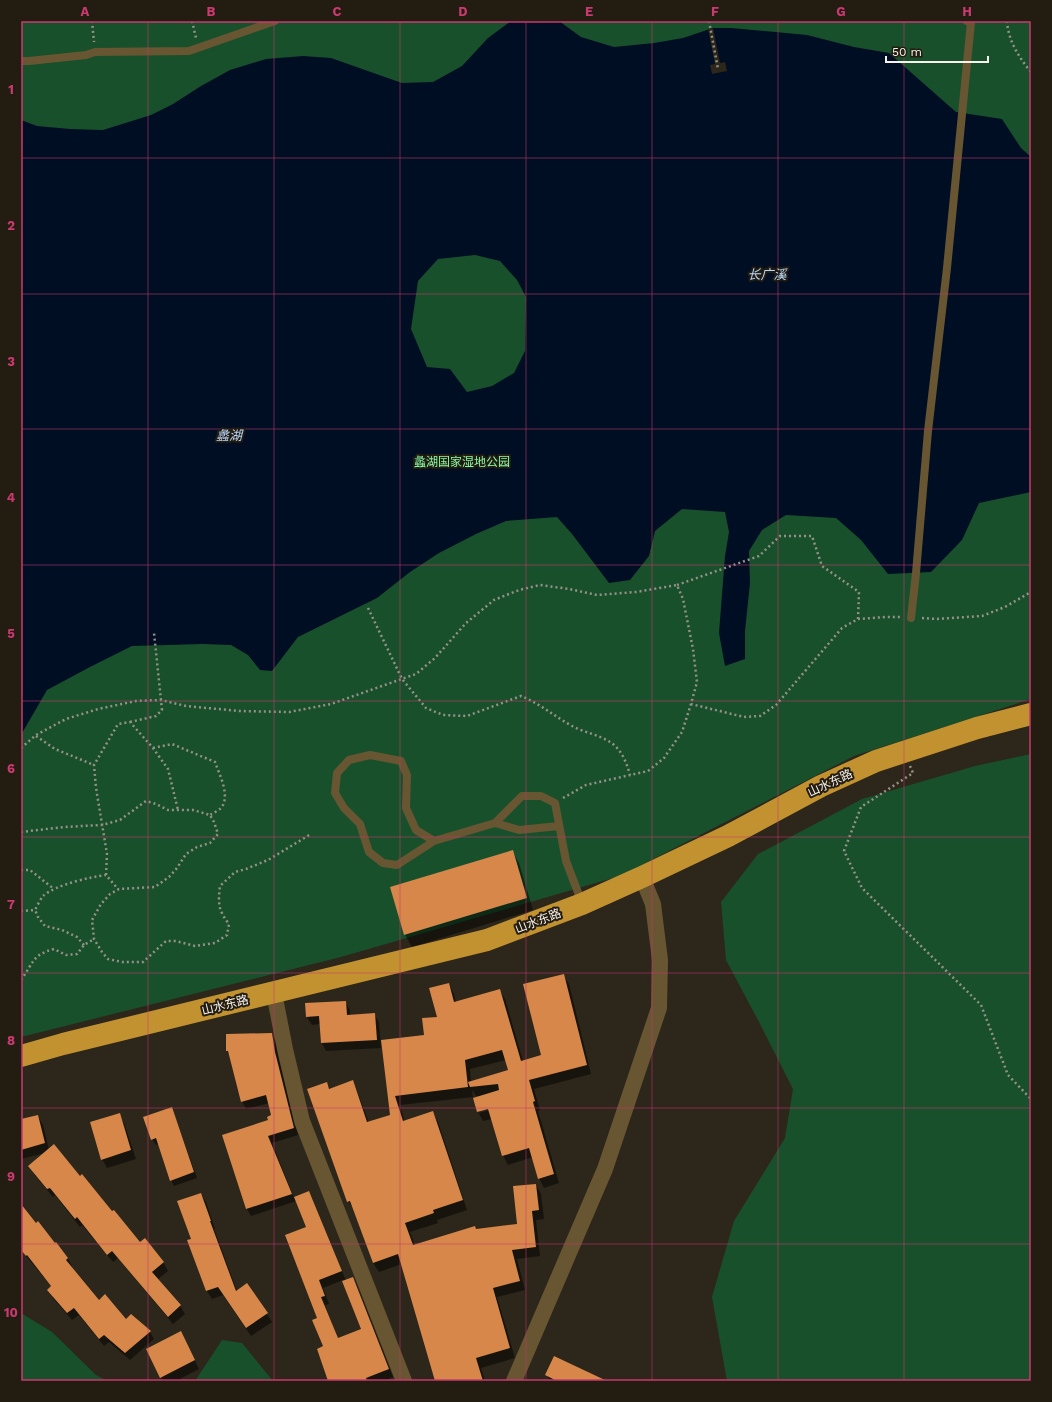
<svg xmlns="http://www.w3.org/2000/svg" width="1052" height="1402" font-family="'Work Sans','Noto Sans SC',sans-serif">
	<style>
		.green { fill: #19502c }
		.water { fill: #000e23; fill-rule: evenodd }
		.pier { fill: #2c261b }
		.shadow { fill: #0007; fill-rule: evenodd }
		.building { fill: #d68749 }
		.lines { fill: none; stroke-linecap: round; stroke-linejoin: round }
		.path { stroke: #969188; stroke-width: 2.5; stroke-dasharray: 2 3; stroke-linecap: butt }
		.lane { stroke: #685532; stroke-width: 8 }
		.street { stroke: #685532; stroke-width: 16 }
		.highway { stroke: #c39230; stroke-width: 22 }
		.grid { fill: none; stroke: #ca3971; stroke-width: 1; stroke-opacity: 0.55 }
		.labels { text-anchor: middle; stroke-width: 4; stroke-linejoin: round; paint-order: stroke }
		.park-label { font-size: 12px; fill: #86f9a7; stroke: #231c11 }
		.street-label { font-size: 12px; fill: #f7f2eb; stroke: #231c11 }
		.water-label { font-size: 13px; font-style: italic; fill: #b9d7fd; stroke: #231c11 }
		.neatline { fill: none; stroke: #ca3971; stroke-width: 1.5 }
		.grid-label { font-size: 13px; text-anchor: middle; font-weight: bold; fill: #ca3971 }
	</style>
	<rect width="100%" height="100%" fill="#2c261b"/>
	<path class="green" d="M 21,21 L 1031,21 L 1031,699 L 854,756 L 620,876 L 341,957 L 21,1037 Z
		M 1031,754 L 1031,1381 L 727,1381 L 712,1297 L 734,1221 L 785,1138 L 793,1089 L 759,1022 L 726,960 L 721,902 L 758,854 L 862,799 L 975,766 Z
		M 21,1313 L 52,1332 L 96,1375 L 108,1381 L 21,1381 Z
		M 222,1340 L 242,1343 L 273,1381 L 195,1381 Z"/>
	<path class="water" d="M 511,21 L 559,21 L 581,37 L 614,47 L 654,43 L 683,38 L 713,28 L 731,28 L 807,35 L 854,47 L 889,53 L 956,112 L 1002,119 L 1021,148 L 1031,157 L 1031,492 L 979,503 L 962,540 L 931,572 L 888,574 L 861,540 L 836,518 L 786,515 L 762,530 L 749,551 L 750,583 L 745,631 L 745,659 L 725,666 L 719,633 L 725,556 L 729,532 L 725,512 L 682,509 L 655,531 L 649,556 L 630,580 L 609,583 L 572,534 L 557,517 L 506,521 L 476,534 L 439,553 L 410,572 L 377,598 L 298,637 L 272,671 L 260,670 L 248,655 L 231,645 L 203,644 L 132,646 L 90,667 L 47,690 L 21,735 L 21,120 L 37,126 L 70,129 L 103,130 L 151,115 L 173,104 L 201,86 L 230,70 L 266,59 L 303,56 L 331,58 L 402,83 L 433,82 L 462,66 L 488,38 ZM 475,255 L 500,261 L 517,280 L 526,297 L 525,351 L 514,373 L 492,386 L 467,392 L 450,369 L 427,367 L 411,329 L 418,281 L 438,259 Z"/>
	<path class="pier" d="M 713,28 L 720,63 L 725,62 L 727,71 L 712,74 L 710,65 L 715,64 L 708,29 Z"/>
	<path class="shadow" d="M 512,851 L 519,863 L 533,910 L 412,947 L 405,935 L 391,888 Z
		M 563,975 L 569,984 L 591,1074 L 534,1089 L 540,1110 L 538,1111 L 559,1183 L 544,1188 L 539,1178 L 533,1157 L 508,1165 L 503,1155 L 492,1119 L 483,1121 L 478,1112 L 480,1096 L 476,1096 L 472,1090 L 473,1097 L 400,1105 L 405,1122 L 433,1113 L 438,1122 L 467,1210 L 437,1220 L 438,1223 L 410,1232 L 415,1245 L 476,1229 L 518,1225 L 536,1185 L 541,1194 L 544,1219 L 536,1220 L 540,1256 L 517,1259 L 525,1290 L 497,1297 L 515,1358 L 481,1368 L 485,1381 L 436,1381 L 402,1264 L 379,1272 L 373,1263 L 355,1210 L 348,1201 L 326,1084 L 330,1089 L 352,1081 L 357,1091 L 369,1123 L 391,1116 L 382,1041 L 425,1036 L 438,1017 L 449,984 L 454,994 L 456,1002 L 499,990 L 505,999 L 523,1061 L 542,1056 ZM 506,1060 L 509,1070 L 471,1082 L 470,1069 ZM 492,1107 L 493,1109 L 479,1113 L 479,1111 Z
		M 345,1002 L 350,1010 L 350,1015 L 374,1014 L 379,1022 L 381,1048 L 326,1051 L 322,1043 L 320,1024 L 312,1025 L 307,1017 Z
		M 272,1034 L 276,1042 L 279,1060 L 298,1135 L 272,1143 L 294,1198 L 309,1192 L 313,1200 L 346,1281 L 353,1278 L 357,1286 L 393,1377 L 384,1381 L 329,1381 L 324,1347 L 318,1319 L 307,1228 L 296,1201 L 251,1216 L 247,1209 L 223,1136 L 269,1121 L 272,1116 L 269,1103 L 246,1109 L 242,1101 L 231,1057 L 227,1051 L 227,1035 ZM 343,1280 L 363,1330 L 338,1339 L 325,1305 L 329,1304 L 323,1288 Z
		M 119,1114 L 124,1123 L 136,1159 L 107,1168 L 102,1159 Z
		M 174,1114 L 197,1178 L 174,1186 L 171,1180 L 159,1144 L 156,1145 L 152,1139 Z
		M 38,1116 L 43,1125 L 49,1150 L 79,1177 L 140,1244 L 163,1262 L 168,1271 L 158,1279 L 180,1306 L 185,1314 L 173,1324 L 118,1258 L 113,1262 L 82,1225 L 80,1227 L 55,1195 L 53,1197 L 34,1174 L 30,1166 L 45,1153 L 21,1159 L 21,1120 Z
		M 201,1194 L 206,1202 L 215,1229 L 214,1229 L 237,1291 L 247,1284 L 272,1322 L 251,1336 L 223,1295 L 212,1299 L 207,1291 L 189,1241 L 192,1240 Z
		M 21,1205 L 36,1224 L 55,1245 L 56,1244 L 68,1259 L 72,1266 L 71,1267 L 98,1301 L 126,1321 L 150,1332 L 154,1339 L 130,1360 L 109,1342 L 104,1346 L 79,1315 L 72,1320 L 53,1298 L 49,1290 L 52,1287 L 21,1250 Z
		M 185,1341 L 199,1369 L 176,1381 L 163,1381 L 161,1377 Z
		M 547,1375 L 604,1381 L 550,1381 Z"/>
	<path class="building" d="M 513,850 L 527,898 L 404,935 L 390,887 Z
		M 564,974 L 587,1065 L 529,1080 L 535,1101 L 533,1102 L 554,1174 L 538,1179 L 529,1148 L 502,1156 L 488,1109 L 477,1112 L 473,1098 L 499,1090 L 498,1084 L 470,1087 L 468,1082 L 508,1070 L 502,1050 L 465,1060 L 468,1087 L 395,1096 L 403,1121 L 433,1111 L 463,1200 L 433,1210 L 434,1213 L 405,1223 L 413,1245 L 475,1226 L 476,1229 L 517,1224 L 513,1186 L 536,1184 L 539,1210 L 532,1211 L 536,1247 L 512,1250 L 520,1281 L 493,1288 L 510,1348 L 476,1358 L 483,1381 L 435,1381 L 398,1254 L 373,1263 L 350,1201 L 347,1202 L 307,1089 L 327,1082 L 329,1089 L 353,1080 L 367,1122 L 390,1115 L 381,1040 L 424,1035 L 422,1018 L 437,1017 L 429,988 L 449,983 L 454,1002 L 500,989 L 521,1061 L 541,1055 L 523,984 Z
		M 346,1001 L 347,1015 L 375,1013 L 377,1040 L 321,1043 L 319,1016 L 306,1017 L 305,1003 Z
		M 272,1033 L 275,1052 L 294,1128 L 268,1136 L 292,1194 L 246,1209 L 222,1135 L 268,1120 L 267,1117 L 271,1115 L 266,1095 L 241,1102 L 228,1051 L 226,1051 L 226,1034 Z
		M 172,1107 L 194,1172 L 170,1181 L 156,1138 L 151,1140 L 143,1117 Z
		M 120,1113 L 131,1150 L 101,1160 L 90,1122 Z
		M 38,1115 L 45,1143 L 21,1150 L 21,1119 Z
		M 54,1144 L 80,1176 L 82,1174 L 112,1211 L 114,1210 L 140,1242 L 145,1238 L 164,1262 L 152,1272 L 181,1305 L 168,1317 L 112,1251 L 107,1255 L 77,1217 L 75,1219 L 50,1188 L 47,1189 L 28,1166 Z
		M 309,1191 L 342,1271 L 319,1280 L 325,1296 L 321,1297 L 338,1338 L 361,1329 L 342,1281 L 353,1277 L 389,1369 L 366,1378 L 367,1381 L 328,1381 L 317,1349 L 323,1346 L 312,1320 L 317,1318 L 285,1235 L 306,1227 L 294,1197 Z
		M 201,1193 L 211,1221 L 210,1221 L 236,1291 L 247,1283 L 268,1313 L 246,1328 L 218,1287 L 206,1291 L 187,1240 L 191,1239 L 177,1201 Z
		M 21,1204 L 36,1223 L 38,1221 L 55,1243 L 56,1242 L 68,1258 L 66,1260 L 99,1300 L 105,1294 L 126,1319 L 131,1314 L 151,1331 L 125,1353 L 104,1335 L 99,1339 L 74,1308 L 67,1313 L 47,1290 L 51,1286 L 27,1255 L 26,1256 L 21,1250 Z
		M 181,1331 L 195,1360 L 160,1378 L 146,1349 Z
		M 554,1356 L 607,1381 L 557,1381 L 545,1375 Z"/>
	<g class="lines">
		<path class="path" d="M 92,21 L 94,42
			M 192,21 L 196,38
			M 709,21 L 718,69
			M 1007,21 C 1008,40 1019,58 1031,72
			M 677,585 L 759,556 L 780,536 L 812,536 L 822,566 L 859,592 L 858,619
			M 368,608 L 402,679 L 426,708 L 443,715 L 467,716 L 521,696 C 539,703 554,716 572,726 C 585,733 602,735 614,745 C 623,753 627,764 630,775
			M 922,618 L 936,619 L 982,616 L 1005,607 L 1031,592
			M 130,722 L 156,716 L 162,710 L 154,633
			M 36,736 L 55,749 L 94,765
			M 21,748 L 36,735 L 66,719 L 98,709 L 136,701 L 161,700 L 186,706 L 239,711 L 289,712 L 331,704 L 416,674 L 435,658 L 466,623 L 494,600 L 519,590 L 540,585 L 569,589 L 597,595 L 636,592 L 677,585 L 683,599 L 693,649 L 697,682 L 691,704 L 744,717 L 760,716 L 776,705 L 842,628 L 858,619 L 886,617 L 901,617
			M 153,748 L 172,744 L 215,762 C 219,774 231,796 221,808 C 218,811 213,813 210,815
			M 910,766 L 913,773 L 861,807 L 844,851 L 862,888 L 981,1005 L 1008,1075 L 1031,1099
			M 563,798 L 586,785 L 648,771 L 664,758 L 682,732 L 691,704
			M 21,832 L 64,827 L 102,825 L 120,820 L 146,801 L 156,804 L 168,810 L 193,810 L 210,815 L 214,822 L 218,834 L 210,843 L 197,847 L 186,854 L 177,868 L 169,877 L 155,887 L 119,889 L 110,894 L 101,904 L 92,920 L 94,939 L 102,952 L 108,959 L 122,962 L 143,962 L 166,941 L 176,941 L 195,946 L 215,943 L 227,935 L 229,924 C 218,910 218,903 220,886 L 235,872 L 246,869 L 268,860 L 311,834
			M 21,870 L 30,870 L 54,889
			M 106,875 L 107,854 L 96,788 L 94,765 L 118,724 L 130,722 L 153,748 L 168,769 L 178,810
			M 21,911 L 35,910
			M 84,945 L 77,937 L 62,930 L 45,926 L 38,917 L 35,910 C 37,906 40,900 43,896 C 55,885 90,877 106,875 L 118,889
			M 21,980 C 34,962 32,955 54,949 L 66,955 L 77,954 L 84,945 L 94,939"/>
		<path class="lane" d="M 21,61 L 29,61 L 86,55 L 95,52 L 189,51 L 275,21
			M 911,618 L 916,573 L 928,431 L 947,268 L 971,22 L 967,21
			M 495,823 L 519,830 L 559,826
			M 434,841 L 397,865 L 383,863 L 369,852 L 360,824 L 344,808 L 335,793 L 337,773 L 349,760 L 370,755 L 401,761 L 407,775 L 406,808 L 416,830 L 434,841 L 495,823 L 522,796 L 541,796 L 555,803 L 566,861 L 582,903"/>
		<path class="street" d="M 274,993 L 285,1049 L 302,1121 L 404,1381
			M 514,1381 L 605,1169 L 659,1008 L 660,960 L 653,904 L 642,877"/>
		<path class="highway" d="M 21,1056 L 63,1044 L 487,940 L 582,904 L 642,877 L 728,836 L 821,786 L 876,761 L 977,728 L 1031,714"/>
	</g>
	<path class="grid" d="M 148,21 L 148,1381M 274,21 L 274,1381M 400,21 L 400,1381M 526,21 L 526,1381M 652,21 L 652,1381M 778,21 L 778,1381M 904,21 L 904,1381M 21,158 L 1031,158M 21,294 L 1031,294M 21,429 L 1031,429M 21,565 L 1031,565M 21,701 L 1031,701M 21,837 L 1031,837M 21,973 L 1031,973M 21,1108 L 1031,1108M 21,1244 L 1031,1244"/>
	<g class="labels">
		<g class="park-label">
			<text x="462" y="466">蠡湖国家湿地公园</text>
		</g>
		<g class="street-label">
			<text transform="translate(830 783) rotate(-25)" y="4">山水东路</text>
			<text transform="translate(538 921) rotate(-21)" y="4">山水东路</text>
			<text transform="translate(225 1005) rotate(-14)" y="4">山水东路</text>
		</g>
		<g class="water-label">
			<text x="767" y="279">长广溪</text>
			<text x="229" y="440">蠡湖</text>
		</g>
	</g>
	<rect width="1052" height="1402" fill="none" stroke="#231c11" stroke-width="44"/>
	<path d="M886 56v6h102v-6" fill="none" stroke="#f7f2eb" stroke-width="2"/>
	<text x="892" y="56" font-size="12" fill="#f7f2eb" stroke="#231c11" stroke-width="3" paint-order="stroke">50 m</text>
	<rect x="22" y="22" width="1008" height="1358" class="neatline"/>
	<g class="grid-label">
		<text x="85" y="16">A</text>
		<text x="211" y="16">B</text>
		<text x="337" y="16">C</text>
		<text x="463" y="16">D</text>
		<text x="589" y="16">E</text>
		<text x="715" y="16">F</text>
		<text x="841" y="16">G</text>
		<text x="967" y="16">H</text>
		<text x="11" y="94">1</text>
		<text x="11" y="230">2</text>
		<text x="11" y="366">3</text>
		<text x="11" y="502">4</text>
		<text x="11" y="638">5</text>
		<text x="11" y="773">6</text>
		<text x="11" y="909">7</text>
		<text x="11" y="1045">8</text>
		<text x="11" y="1181">9</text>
		<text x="11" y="1317">10</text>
	</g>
</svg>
